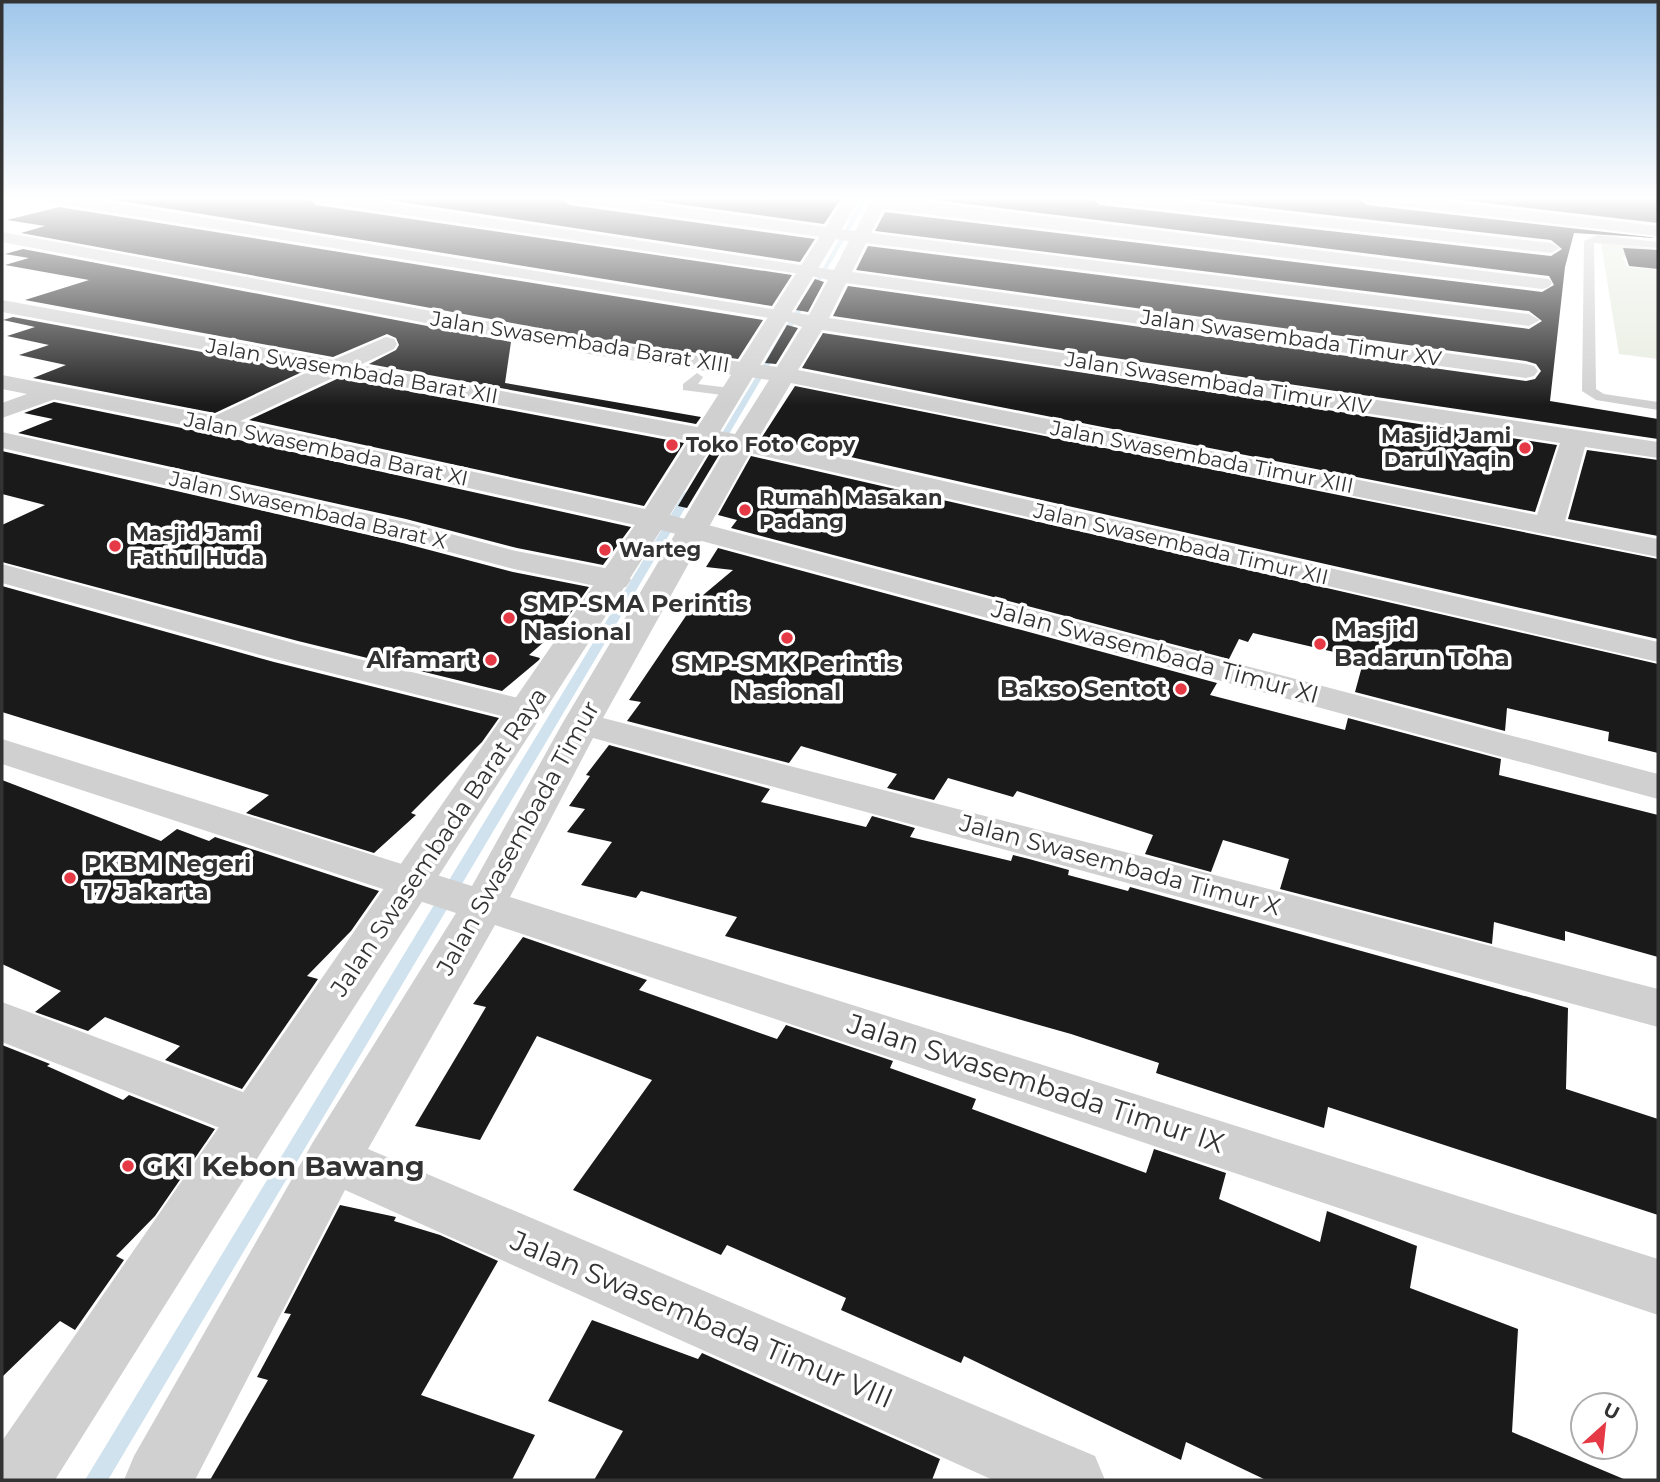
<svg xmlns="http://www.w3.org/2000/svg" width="1660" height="1482" font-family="Montserrat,sans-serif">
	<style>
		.green { fill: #e6ecdf }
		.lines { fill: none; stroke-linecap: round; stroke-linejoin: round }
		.stream { fill: #cfe2ee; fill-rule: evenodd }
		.building { fill: #1a1a1a }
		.service { fill: #d0d0d0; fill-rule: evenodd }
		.minor { fill: #d0d0d0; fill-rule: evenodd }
		.tertiary { fill: #d0d0d0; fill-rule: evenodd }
		.poi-dot { fill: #e63946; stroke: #fff; stroke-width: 2.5 }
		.labels { text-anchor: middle; stroke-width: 7; stroke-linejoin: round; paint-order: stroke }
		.far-street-label { font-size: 21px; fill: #333; stroke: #fff }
		.far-poi-label { font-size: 21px; font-weight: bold; fill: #333; stroke: #fff; text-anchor: start }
		.poi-label { font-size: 24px; font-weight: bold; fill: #333; stroke: #fff; text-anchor: start }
		.street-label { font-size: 24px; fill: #333; stroke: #fff }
		.near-street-label { font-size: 28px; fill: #333; stroke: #fff }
		.near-poi-label { font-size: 28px; font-weight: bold; fill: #333; stroke: #fff; text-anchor: start }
	</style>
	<rect width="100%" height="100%" fill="#fff"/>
	<path class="green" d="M 1601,243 L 1658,249 L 1658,260 L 1622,257 L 1628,267 L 1658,270 L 1658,359 L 1619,354 Z"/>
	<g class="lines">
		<path class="stream" d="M 863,197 L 869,197 L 819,283 L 814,284 Z
			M 799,308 L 802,310 L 712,463 L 705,465 L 704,463 L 796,310 Z
			M 689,490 L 694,493 L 108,1480 L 85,1480 L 684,493 Z"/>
	</g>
	<path class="building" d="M 96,197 L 305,197 L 316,205 L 792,275 L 772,306 Z
		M 368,197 L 559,197 L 570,205 L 815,239 L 800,262 Z
		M 626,197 L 842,197 L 824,224 Z
		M 911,197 L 1089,197 L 1100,205 L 1551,256 L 1562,249 L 1551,240 L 1168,197 L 1356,197 L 1367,205 L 1658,238 L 1574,233 L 1565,267 L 1550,401 L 1658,419 L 1658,439 L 833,316 L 848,286 L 1526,381 L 1535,379 L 1541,371 L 1536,364 L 1526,361 L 856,270 L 868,246 L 1529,329 L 1542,321 L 1529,311 L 875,231 L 885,212 L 1542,292 L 1554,285 L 1549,276 Z
		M 1434,197 L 1658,197 L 1658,223 Z
		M 59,207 L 763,320 L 738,359 L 594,338 L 21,233 L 45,226 L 7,220 Z
		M 1623,248 L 1658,250 L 1658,269 L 1629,266 Z
		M 23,249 L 511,342 L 505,383 L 701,417 L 696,424 L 369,364 L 396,350 L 399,345 L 396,338 L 387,334 L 333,357 L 25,300 L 89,280 L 5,265 L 29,258 L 5,254 Z
		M 815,279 L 824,282 L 808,312 L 796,310 Z
		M 13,317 L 304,371 L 215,413 L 33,378 L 66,365 L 19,355 L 49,345 L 7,336 L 35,327 L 3,320 Z
		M 787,325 L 798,328 L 776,364 L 765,363 Z
		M 823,333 L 1557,445 L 1535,512 L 802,368 Z
		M 339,378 L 684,443 L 644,506 L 249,420 Z
		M 795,386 L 1658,559 L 1658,639 L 762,437 Z
		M 54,402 L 216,435 L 631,527 L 603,565 L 517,548 L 406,519 L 18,433 L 53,419 L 24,413 Z
		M 713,448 L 722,450 L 687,508 L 678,506 Z
		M 1587,450 L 1658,460 L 1658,536 L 1568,519 Z
		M 2,451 L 399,542 L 513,572 L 589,587 L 561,627 L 529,655 L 540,658 L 539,660 L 502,691 L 298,641 L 2,562 L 2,525 L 45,505 L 2,494 Z
		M 751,456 L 1658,664 L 1658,753 L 1608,741 L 1609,732 L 1507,708 L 1505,731 L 1355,692 L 1364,659 L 1253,633 L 1248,642 L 1239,639 L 1229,659 L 731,528 L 737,520 L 718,515 Z
		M 718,548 L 1217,683 L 1210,695 L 1345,730 L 1348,718 L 1501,759 L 1499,775 L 1658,815 L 1658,957 L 1565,931 L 1565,941 L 1494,922 L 1492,944 L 1280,889 L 1289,859 L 1223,840 L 1211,872 L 1145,854 L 1153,835 L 1017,791 L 1013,797 L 948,778 L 934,800 L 887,788 L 897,774 L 801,746 L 789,763 L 627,721 L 641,702 L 629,700 L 696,601 L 733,570 L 706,567 Z
		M 2,586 L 274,662 L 499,718 L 482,742 L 411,813 L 416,815 L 374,853 L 246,813 L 269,795 L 2,712 Z
		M 609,745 L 770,789 L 761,802 L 866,827 L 872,816 L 915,828 L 910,837 L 1011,861 L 1013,855 L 1029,859 L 1069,870 L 1068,875 L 1128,891 L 1130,887 L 1568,1008 L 1566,1089 L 1658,1119 L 1658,1215 L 1328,1107 L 1324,1128 L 1156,1073 L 1159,1063 L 1071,1034 L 725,936 L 737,917 L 641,891 L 636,898 L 581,885 L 612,842 L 567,832 L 585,809 L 569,806 L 590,776 L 586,775 Z
		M 2,780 L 161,841 L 177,829 L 209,841 L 215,837 L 379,891 L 351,931 L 307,976 L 318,979 L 242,1089 L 165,1060 L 180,1046 L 105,1017 L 88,1031 L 35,1012 L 61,991 L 2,964 Z
		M 523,937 L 647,980 L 639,990 L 777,1039 L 786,1025 L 893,1061 L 890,1068 L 976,1099 L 972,1109 L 1146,1173 L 1154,1149 L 1226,1173 L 1219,1199 L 1320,1242 L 1327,1211 L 1417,1246 L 1410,1288 L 1518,1329 L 1512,1432 L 1626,1480 L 1266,1480 L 1186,1442 L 1181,1460 L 964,1356 L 961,1363 L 841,1310 L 846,1298 L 727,1245 L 721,1255 L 573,1190 L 652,1080 L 537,1036 L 480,1140 L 415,1126 L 486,1007 L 473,1004 Z
		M 2,1045 L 50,1064 L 47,1066 L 123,1100 L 129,1095 L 215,1129 L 155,1216 L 116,1256 L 124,1260 L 75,1330 L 60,1321 L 2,1377 Z
		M 340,1205 L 396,1217 L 394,1221 L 440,1235 L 498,1261 L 421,1395 L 535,1435 L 512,1480 L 210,1480 L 268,1380 L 257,1377 L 291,1314 L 284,1313 Z
		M 592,1320 L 698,1359 L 702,1353 L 940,1459 L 932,1480 L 594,1480 L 623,1431 L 548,1401 Z"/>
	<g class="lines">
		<path class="service" d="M 1598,235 L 1658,242 L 1658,248 L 1594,243 L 1596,389 L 1604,394 L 1658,402 L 1658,410 L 1596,400 L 1582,391 L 1584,241 Z
			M 697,373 L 703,377 L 698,384 L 730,388 L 737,392 L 730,396 L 683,390 L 683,384 Z"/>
		<path class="minor" d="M 38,197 L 77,197 L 809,315 L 828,280 L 808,275 L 316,202 L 308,197 L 350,197 L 834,270 L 849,241 L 570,202 L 562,197 L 606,197 L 855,231 L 873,197 L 889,197 L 1549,279 L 1552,283 L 1549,287 L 1542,289 L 883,209 L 871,233 L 1529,314 L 1540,320 L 1529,326 L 866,243 L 852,272 L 1526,364 L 1534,366 L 1538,371 L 1534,376 L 1526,378 L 846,283 L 829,318 L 1658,442 L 1658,458 L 1585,447 L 1565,521 L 1658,539 L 1658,557 L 791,383 L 758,439 L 1658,642 L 1658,662 L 750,453 L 603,718 L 1658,989 L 1658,1027 L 593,738 L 510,897 L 1658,1259 L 1658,1315 L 495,925 L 368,1149 L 1095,1456 L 1105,1480 L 993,1480 L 345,1190 L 195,1480 L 124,1480 L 134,1456 L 313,1142 L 456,913 L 2,764 L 2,739 L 472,886 L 562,724 L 726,448 L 339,375 L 217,432 L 208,429 L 204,424 L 208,419 L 312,370 L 2,312 L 2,300 L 333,360 L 386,337 L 394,339 L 397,344 L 394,349 L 360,365 L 735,434 L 769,380 L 594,355 L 2,242 L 2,232 L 594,341 L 777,367 L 802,327 L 782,320 L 46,202 ZM 822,330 L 1560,443 L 1537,515 L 798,370 Z
			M 1092,197 L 1144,197 L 1551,243 L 1560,248 L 1551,253 L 1100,202 Z
			M 1359,197 L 1410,197 L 1658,226 L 1658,236 L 1367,202 Z
			M 52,385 L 61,387 L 64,392 L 61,397 L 2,418 L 2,403 Z
			M 2,432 L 405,522 L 516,551 L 615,570 L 626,573 L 631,580 L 626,587 L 615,590 L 514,569 L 400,539 L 2,448 Z
			M 2,564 L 297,644 L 539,703 L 545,711 L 539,719 L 526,722 L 275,659 L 2,583 Z
			M 2,1002 L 272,1103 L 280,1119 L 272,1135 L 253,1141 L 2,1042 Z"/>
		<path class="tertiary" d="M 845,197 L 861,197 L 670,515 L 1658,774 L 1658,799 L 661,530 L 272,1135 L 55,1480 L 2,1480 L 2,1441 L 635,525 L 217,432 L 2,389 L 2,375 L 217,416 L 645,509 Z"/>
	</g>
	<linearGradient id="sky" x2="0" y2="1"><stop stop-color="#9ec6ea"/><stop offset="0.49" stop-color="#fff"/><stop offset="1" stop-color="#fff" stop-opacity="0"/></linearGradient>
	<rect width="1660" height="405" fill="url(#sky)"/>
	<g class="poi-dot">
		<circle cx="672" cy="445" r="7"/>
		<circle cx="1525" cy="448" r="7"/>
		<circle cx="745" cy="510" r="7"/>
		<circle cx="115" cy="546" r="7"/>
		<circle cx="605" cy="550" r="7"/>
		<circle cx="509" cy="618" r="7"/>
		<circle cx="787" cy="638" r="7"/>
		<circle cx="1320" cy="644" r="7"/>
		<circle cx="491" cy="660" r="7"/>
		<circle cx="1181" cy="689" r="7"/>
		<circle cx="70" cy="878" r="7"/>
		<circle cx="128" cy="1166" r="7"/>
	</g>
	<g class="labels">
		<g class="far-street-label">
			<text transform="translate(1291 338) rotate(8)" y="7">Jalan Swasembada Timur XV</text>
			<text transform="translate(580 342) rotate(9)" y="7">Jalan Swasembada Barat XIII</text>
			<text transform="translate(352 371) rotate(10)" y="7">Jalan Swasembada Barat XII</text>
			<text transform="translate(1218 383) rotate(9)" y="7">Jalan Swasembada Timur XIV</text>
			<text transform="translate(326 449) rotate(12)" y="7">Jalan Swasembada Barat XI</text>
			<text transform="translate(1202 457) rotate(11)" y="7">Jalan Swasembada Timur XIII</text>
			<text transform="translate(308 510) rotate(13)" y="7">Jalan Swasembada Barat X</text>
			<text transform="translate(1181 544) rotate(13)" y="7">Jalan Swasembada Timur XII</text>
		</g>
		<g class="far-poi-label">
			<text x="1511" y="443" text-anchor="end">Masjid Jami<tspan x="1511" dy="24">Darul Yaqin</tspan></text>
			<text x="686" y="452">Toko Foto Copy</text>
			<text x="759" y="505">Rumah Masakan<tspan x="759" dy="24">Padang</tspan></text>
			<text x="129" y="541">Masjid Jami<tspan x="129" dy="24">Fathul Huda</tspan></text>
			<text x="619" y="557">Warteg</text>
		</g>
		<g class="poi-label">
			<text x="523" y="612">SMP-SMA Perintis<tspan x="523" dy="28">Nasional</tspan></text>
			<text x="1334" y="638">Masjid<tspan x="1334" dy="28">Badarun Toha</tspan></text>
			<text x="477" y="668" text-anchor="end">Alfamart</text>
			<text x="787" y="672" text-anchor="middle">SMP-SMK Perintis<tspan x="787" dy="28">Nasional</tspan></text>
			<text x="1167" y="697" text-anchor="end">Bakso Sentot</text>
			<text x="84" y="872">PKBM Negeri<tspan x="84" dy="28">17 Jakarta</tspan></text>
		</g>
		<g class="street-label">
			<text transform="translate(1155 652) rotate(15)" y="8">Jalan Swasembada Timur XI</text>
			<text transform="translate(518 838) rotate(-61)" y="8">Jalan Swasembada Timur</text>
			<text transform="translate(439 842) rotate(-56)" y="8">Jalan Swasembada Barat Raya</text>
			<text transform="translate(1120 865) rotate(15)" y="8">Jalan Swasembada Timur X</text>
		</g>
		<g class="near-street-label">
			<text transform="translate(1036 1083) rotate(18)" y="10">Jalan Swasembada Timur IX</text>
			<text transform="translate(702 1319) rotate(23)" y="10">Jalan Swasembada Timur VIII</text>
		</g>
		<g class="near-poi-label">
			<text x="142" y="1176">GKI Kebon Bawang</text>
		</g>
	</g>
	<rect width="1660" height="1482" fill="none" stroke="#333333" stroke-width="7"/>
	<g transform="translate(1604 1426) rotate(27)"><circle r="33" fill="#ffffff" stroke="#adadad" stroke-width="2"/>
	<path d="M0-5L12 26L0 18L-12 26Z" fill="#e63946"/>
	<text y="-10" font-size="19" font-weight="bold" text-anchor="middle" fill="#333333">U</text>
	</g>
</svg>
